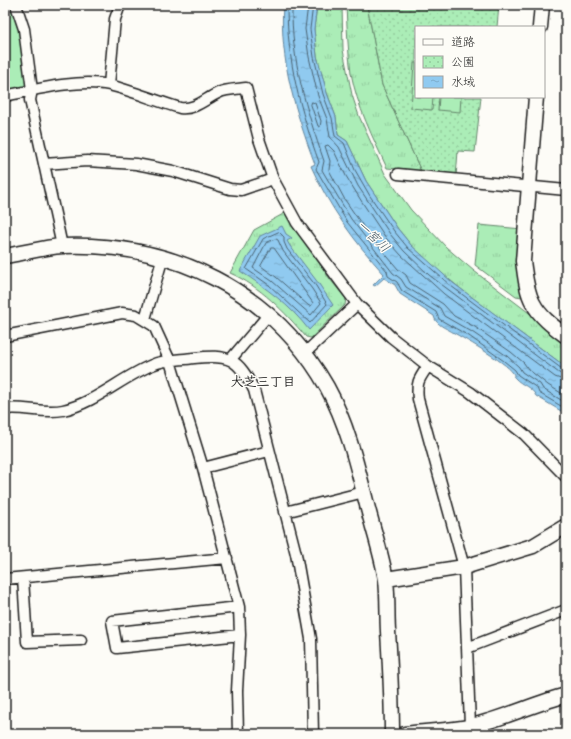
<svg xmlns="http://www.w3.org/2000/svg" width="571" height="739" font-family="'Gochi Hand','Klee One',sans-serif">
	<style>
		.grass { fill: url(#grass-tufts); stroke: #64846a }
		.park { fill: url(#park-dots); stroke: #64846a }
		.garden { fill: #abedb7; stroke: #64846a }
		.water { fill: url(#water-ripples); stroke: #62849b }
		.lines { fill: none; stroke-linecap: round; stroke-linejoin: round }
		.shore { stroke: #4a6271; stroke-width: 1 }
		.street-casing { stroke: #1c1c1c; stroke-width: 13 }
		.secondary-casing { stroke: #1c1c1c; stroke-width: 17 }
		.street { stroke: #fdfcf7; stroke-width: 10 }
		.secondary { stroke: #fdfcf7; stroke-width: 14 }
		.labels { text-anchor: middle; stroke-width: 3; stroke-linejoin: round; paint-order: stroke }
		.water-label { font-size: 13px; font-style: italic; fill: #455966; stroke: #fdfcf7 }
		.neighbourhood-label { font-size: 13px; font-weight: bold; fill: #1c1c1c; stroke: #fdfcf7 }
	</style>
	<defs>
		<pattern id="grass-tufts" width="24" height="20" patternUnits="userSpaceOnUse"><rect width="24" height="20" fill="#abedb7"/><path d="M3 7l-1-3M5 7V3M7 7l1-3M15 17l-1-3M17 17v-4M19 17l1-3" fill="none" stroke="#93cb9d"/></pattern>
		<pattern id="park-dots" width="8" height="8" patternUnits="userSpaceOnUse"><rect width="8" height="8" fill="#abedb7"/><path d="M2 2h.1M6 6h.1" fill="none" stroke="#93cb9d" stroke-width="1.8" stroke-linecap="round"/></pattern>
		<pattern id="water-ripples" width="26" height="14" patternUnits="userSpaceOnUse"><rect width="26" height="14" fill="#90caf0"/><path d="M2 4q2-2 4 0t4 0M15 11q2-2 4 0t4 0" fill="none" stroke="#7cadcd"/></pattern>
	</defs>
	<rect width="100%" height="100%" fill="#fdfcf7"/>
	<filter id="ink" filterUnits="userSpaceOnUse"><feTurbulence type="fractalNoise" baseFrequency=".025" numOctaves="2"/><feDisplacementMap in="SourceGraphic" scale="8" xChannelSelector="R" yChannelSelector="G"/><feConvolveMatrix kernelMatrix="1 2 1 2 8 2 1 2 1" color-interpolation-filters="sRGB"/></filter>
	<g filter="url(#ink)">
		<path class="grass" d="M 317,5 L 342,5 L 343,50 L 352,95 L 359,116 L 385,174 L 411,210 L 446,247 L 474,271 L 566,341 L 566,367 L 466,293 L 435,268 L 411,245 L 398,229 L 366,181 L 347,141 L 338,135 L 336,117 L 327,93 L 317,56 L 314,29 Z
			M 346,5 L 367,5 L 382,85 L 421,171 L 387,168 C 373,138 357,106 351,73 C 348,51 347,27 346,5 Z
			M 285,213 L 330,279 L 346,299 L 345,305 L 311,338 L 306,337 C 285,312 260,286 230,273 L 254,230 Z
			M 479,225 L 522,229 L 523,286 L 522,297 L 516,296 L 475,265 Z"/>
		<path class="park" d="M 367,5 L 499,5 L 497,27 L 416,27 L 416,97 L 481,97 L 475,152 L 458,151 L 456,177 L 421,171 L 382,85 Z"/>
		<path class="garden" d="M 5,5 L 13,5 L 22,31 L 28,85 L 5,91 Z
			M 414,63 L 416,63 L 416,97 L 433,97 L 432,110 L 411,108 Z
			M 439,97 L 461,97 L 460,112 L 438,110 Z"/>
		<path class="water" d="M 283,5 L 317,5 L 314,29 L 317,56 L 327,93 L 336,117 L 338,135 L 347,141 L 366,181 L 398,229 L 411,245 L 453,283 L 566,367 L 566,414 L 536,396 C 532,387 521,385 515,378 C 511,374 516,378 513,373 C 506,362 461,337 449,330 C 443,327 435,323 434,316 L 400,294 L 395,285 L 384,278 L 375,286 L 373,285 L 384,274 C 354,241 329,207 311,166 L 315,164 C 296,114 279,59 283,5 Z
			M 282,226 L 286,234 L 292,238 L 287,241 L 290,246 L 319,284 L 333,305 L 309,330 C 290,305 266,288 240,271 L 260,236 Z"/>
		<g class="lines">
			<path class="shore" d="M 287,5 C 287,60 300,110 319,162 L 316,169 L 347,222 L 387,271 L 388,276 L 397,282 L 402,291 L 436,312 L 439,319 L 469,336 L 504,361 L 515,370 L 518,375 L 537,388 L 539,393 L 566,409
				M 292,5 C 291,60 306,109 324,161 L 322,170 L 351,219 L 393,273 L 401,279 L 406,287 L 440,308 L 444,316 L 472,332 L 507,356 L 519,367 L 522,372 L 540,384 L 543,389 L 566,403
				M 308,5 L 305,29 L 309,57 L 318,96 L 327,119 L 330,137 L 339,147 L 358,186 L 390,234 L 404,251 L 429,275 L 559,373 L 566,375
				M 313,5 L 310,29 L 314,57 L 323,94 L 332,118 L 335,136 L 344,143 L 355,170 L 370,196 L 394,231 L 408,248 L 451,286 L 562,369 L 566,370
				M 312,102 L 315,103 L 321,121 L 320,127 L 318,126 L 311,105 Z
				M 279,232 L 284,237 L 284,242 L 287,249 L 316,286 L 327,304 L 310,323 L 269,285 L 246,269 L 263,239 Z
				M 276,239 L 278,240 L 283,251 L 312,289 L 321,303 L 311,315 L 272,281 L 253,268 L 266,243 Z
				M 271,248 L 274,248 L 313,303 L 311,306 L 309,306 L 276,277 L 261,266 Z
				M 566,381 L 555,377 L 444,294 L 401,255 L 386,238 L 362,202 L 346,176 L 334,151 L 328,145 L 325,146 L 330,161 L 329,170 L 345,200 L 367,232 L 398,269 L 406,275 L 410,283 L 443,304 L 454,316 L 475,327 L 511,352 L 524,363 L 528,369 L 548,385 L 566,396"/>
			<g class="street-casing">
				<path id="street" d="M 16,5 L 24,29 L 32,90 L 30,100 L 62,246
					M 109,85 L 115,19 L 120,5
					M 5,96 C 34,90 80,78 109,85 C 133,91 156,101 180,108 C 195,110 205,99 218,93 C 225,89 238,89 246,88 L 259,139 L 273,179 L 297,223 L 357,304 L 391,337 L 428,366 L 470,392 L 524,434 L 566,477
					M 44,164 L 87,161 L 136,164 L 173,171 L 230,189 L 241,190 L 273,179
					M 398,174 L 566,190
					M 145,319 L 163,257
					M 5,336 L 122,313 L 136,315 L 154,326 L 170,361 L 203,468 L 239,607 L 240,635 L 237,691 L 238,734
					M 305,353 L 357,304
					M 231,359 L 269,314
					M 428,366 C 419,379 416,382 418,399 L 464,567 L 470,726
					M 5,409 C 24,406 43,414 63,410 C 95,403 122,377 152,365 C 164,359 181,360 194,358 C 229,354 238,358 254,390 L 296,554 L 311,639 L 313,734
					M 203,468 L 269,451
					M 285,512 L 364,492
					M 23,578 L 27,642 L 81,640
					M 5,579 L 227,558
					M 239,607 L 112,621 L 117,648 L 240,635
					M 467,648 L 566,610"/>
			</g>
			<g class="secondary-casing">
				<path id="secondary" d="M 540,27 L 542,5
					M 536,97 L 523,261 C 525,274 526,291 533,303 C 540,317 554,327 566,336
					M 5,256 C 24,253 44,247 63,246 C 172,242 272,290 327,387 C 347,423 357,465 367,505 C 373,529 382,555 386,580 C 388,597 387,614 388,631 C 390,665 392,700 392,734
					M 386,579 L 464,567 L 533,546 L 566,526
					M 405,734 C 427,731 451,731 472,726 C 504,718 534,704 566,695"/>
			</g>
			<use href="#street" class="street"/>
			<use href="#secondary" class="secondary"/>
		</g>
	</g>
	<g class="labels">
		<g class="water-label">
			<text transform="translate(374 236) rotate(44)" y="5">一宮川</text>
		</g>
		<g class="neighbourhood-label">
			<text x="263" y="386">大芝三丁目</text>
		</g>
	</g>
	<rect width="571" height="739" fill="none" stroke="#fdfcf7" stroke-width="20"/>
	<rect x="10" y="10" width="551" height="719" fill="none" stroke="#1c1c1c" stroke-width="1.5" filter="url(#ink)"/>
	<rect x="415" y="26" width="130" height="72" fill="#fdfcf7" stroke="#a3a29f"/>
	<rect x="423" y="39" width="20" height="6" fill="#fdfcf7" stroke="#a3a29f"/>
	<text x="451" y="46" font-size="12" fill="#1c1c1c">道路</text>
	<rect x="423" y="56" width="20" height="12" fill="url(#park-dots)" stroke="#a3a29f"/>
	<text x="451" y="66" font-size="12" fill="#1c1c1c">公園</text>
	<rect x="423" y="76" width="20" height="12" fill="url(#water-ripples)" stroke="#a3a29f"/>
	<text x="451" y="86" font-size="12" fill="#1c1c1c">水域</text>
</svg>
